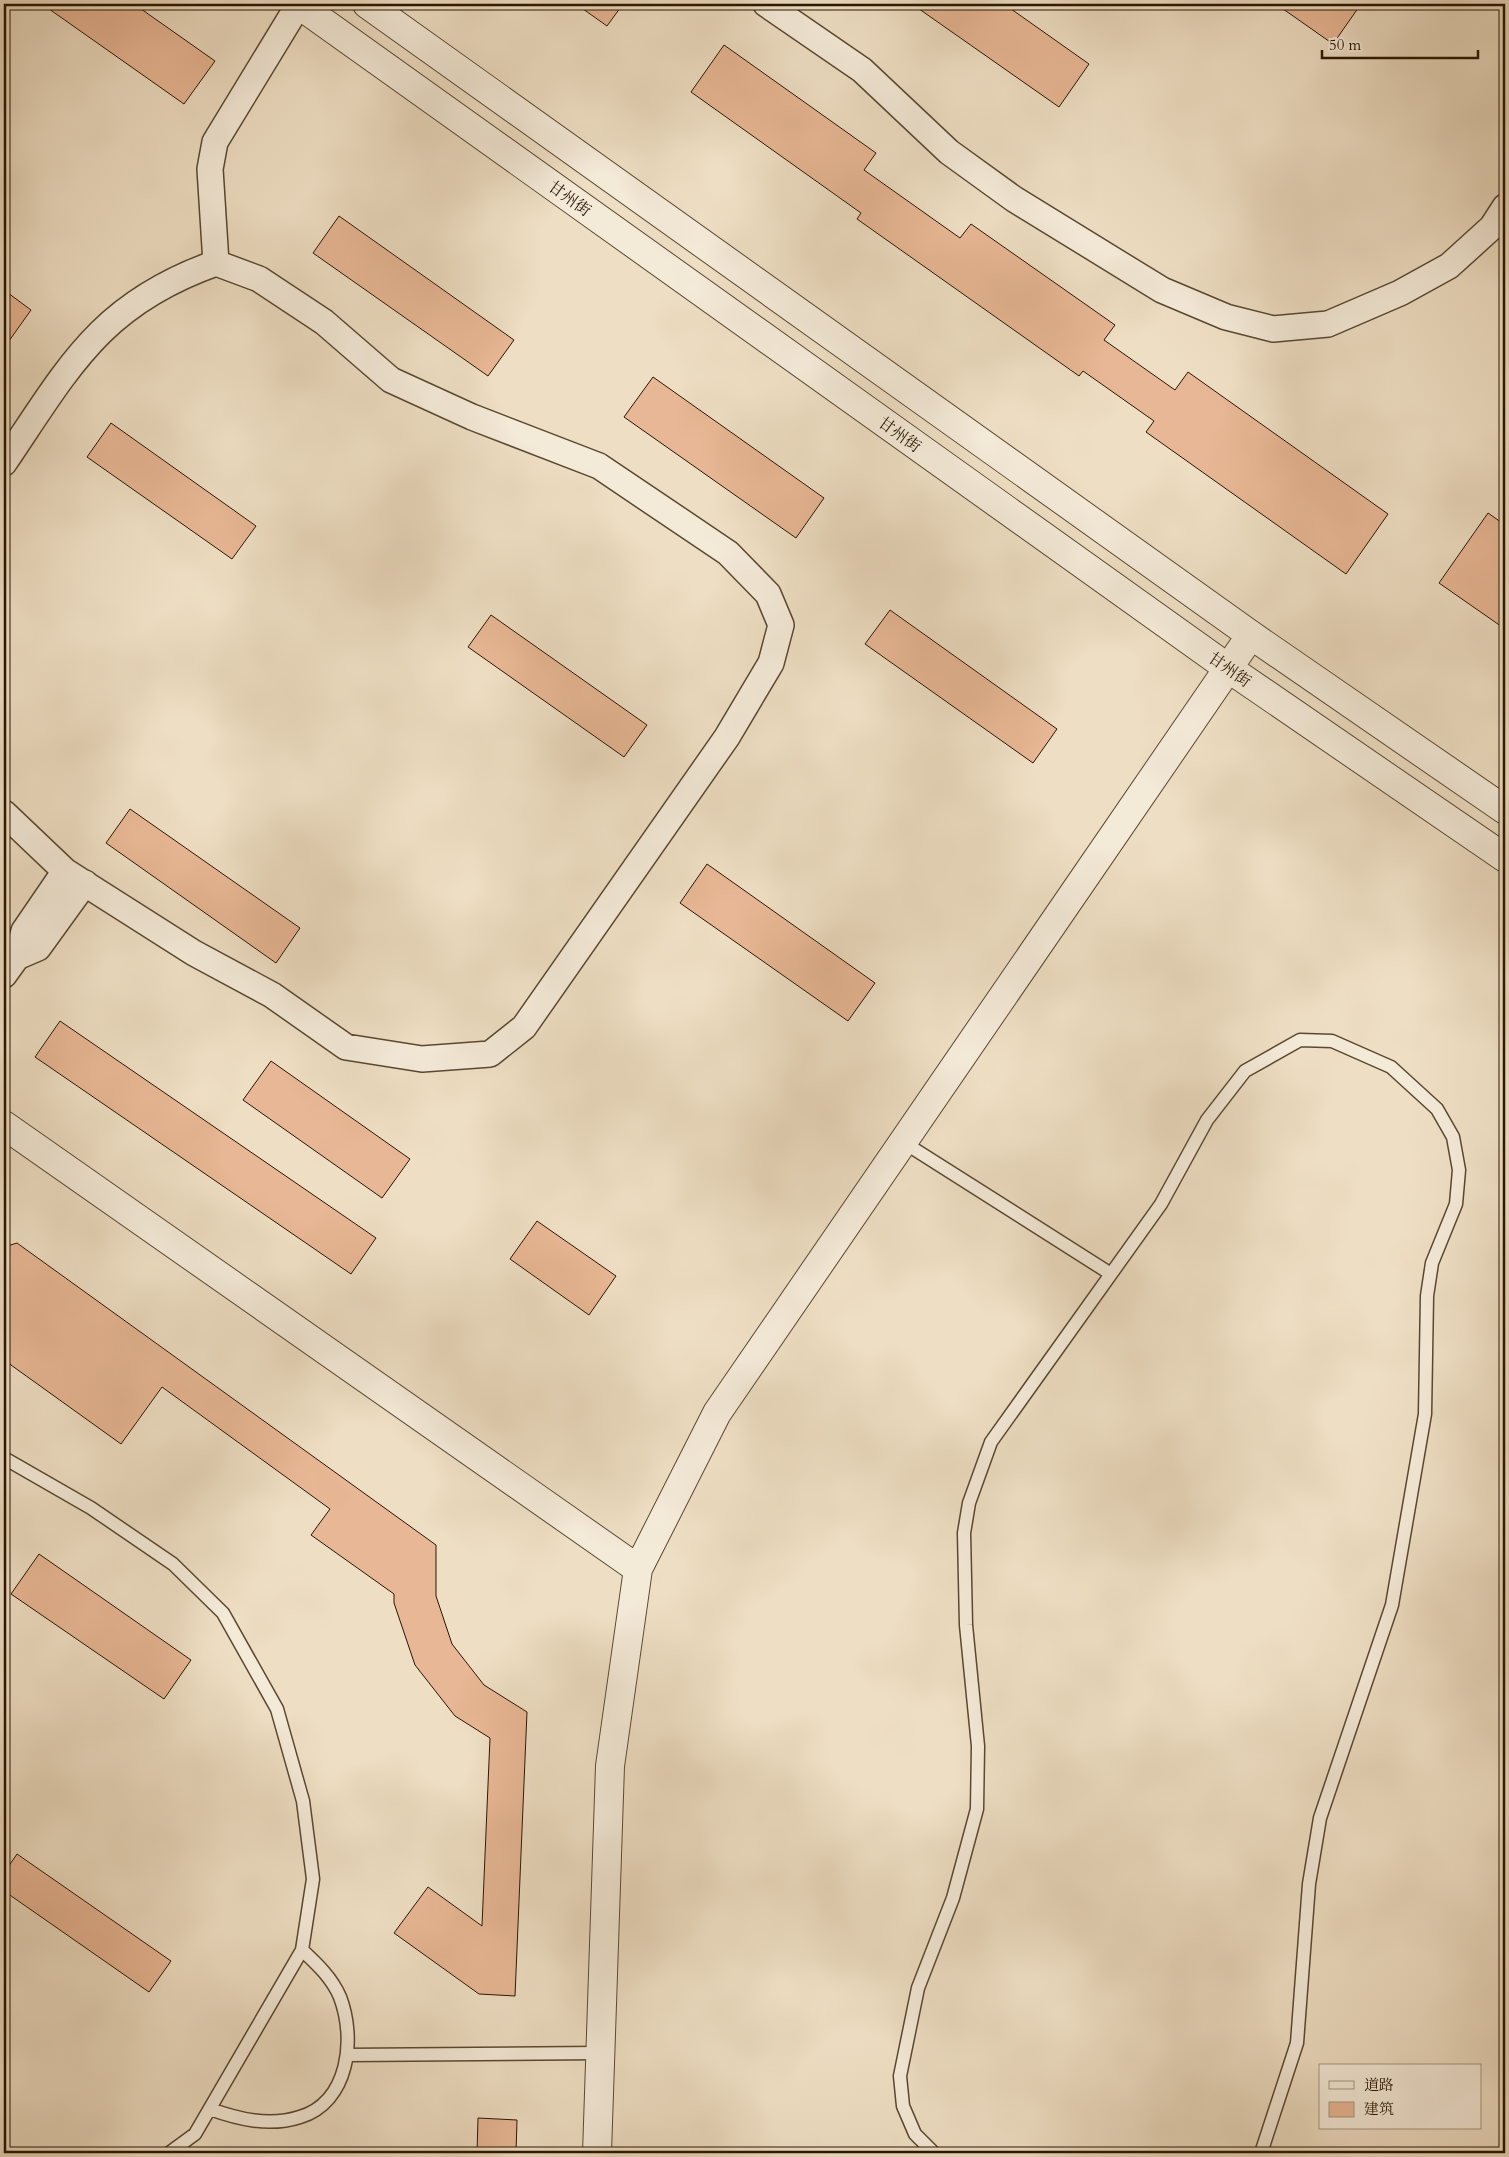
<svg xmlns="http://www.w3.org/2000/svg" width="1509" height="2157" font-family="Cardo,'Noto Serif SC',serif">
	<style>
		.building { fill: #e8b795; stroke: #291600 }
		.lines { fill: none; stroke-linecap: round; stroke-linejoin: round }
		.service-casing { stroke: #5a4831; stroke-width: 15 }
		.minor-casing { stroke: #5a4831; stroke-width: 28 }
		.tertiary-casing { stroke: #5a4831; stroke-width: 30 }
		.service { stroke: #f4ead8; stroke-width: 12 }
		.minor { stroke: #f4ead8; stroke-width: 25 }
		.tertiary { stroke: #f4ead8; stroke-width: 28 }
		.labels { text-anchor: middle; stroke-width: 5; stroke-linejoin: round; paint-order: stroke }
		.street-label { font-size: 16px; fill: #291600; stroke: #f4ead8 }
	</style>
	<rect width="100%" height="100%" fill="#eedec3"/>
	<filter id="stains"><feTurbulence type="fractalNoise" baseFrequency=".004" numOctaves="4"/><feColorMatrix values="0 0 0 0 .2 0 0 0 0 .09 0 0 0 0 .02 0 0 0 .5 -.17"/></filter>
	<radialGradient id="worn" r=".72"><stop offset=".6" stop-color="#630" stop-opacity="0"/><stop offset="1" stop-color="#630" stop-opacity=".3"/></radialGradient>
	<path class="building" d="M 42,4 L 134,4 L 215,61 L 184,104 Z
		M 576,4 L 623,4 L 607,26 Z
		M 912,4 L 1004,4 L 1089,64 L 1059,107 Z
		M 1276,4 L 1361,4 L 1333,44 Z
		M 724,45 L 876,153 L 864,170 L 960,238 L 971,224 L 1115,325 L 1104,340 L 1175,390 L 1188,372 L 1388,514 L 1346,574 L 1146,432 L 1154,421 L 1083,371 L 1079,376 L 857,219 L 861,213 L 691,92 Z
		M 339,216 L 514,340 L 488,376 L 313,253 Z
		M 4,290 L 31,310 L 4,348 Z
		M 653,377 L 824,498 L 796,538 L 624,417 Z
		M 111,423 L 256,526 L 232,559 L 87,457 Z
		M 1488,513 L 1505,525 L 1505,629 L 1439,583 Z
		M 890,610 L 1057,729 L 1033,763 L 865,644 Z
		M 491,615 L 647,725 L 624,757 L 468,647 Z
		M 130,809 L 300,928 L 276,963 L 106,843 Z
		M 707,864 L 875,983 L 848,1021 L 680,903 Z
		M 60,1021 L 376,1238 L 351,1274 L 35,1057 Z
		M 271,1061 L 410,1159 L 382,1198 L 243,1100 Z
		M 537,1221 L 616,1276 L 589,1315 L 510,1259 Z
		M 17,1243 L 436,1545 L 436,1596 L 452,1644 L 484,1685 L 527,1712 L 515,1996 L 479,1994 L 394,1933 L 428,1887 L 482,1926 L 490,1738 L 455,1716 L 415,1665 L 394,1603 L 394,1594 L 311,1535 L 330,1509 L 162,1387 L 121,1444 L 4,1360 L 4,1247 Z
		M 39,1554 L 191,1660 L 164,1699 L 11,1594 Z
		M 17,1854 L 171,1961 L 149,1992 L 4,1891 L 4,1873 Z
		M 478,2118 L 517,2120 L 516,2153 L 477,2153 Z"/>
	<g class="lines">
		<g class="service-casing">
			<path id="service" d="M 903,1142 L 1111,1274
				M 4,1458 L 91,1508 L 173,1564 L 223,1613 L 277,1709 L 303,1801 L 313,1879 L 302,1950 L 195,2134 L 169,2153
				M 347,2055 L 600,2053
				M 210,2109 C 238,2119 269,2127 300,2117 C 349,2102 356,2039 340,1997 C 332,1978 317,1964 302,1950
				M 934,2153 L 915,2134 L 903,2106 L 900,2076 L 918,1988 L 953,1898 L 977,1809 L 978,1746 L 966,1625 L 964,1533 L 969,1503 L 991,1442 L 1161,1204 L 1207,1120 L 1245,1071 L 1300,1040 L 1332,1041 L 1391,1067 L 1437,1109 L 1453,1137 L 1459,1170 L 1456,1204 L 1432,1263 L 1427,1296 L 1425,1414 L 1392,1605 L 1320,1818 L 1309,1884 L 1297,2043 L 1261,2153"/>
		</g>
		<g class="minor-casing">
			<path id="minor" d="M 766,4 L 862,70 L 949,152 L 1014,199 L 1162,290 L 1226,317 L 1273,329 L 1328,324 L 1400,293 L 1449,266 L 1492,227 L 1505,207
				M 216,263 L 210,169 L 215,142 L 299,4
				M 4,463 C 69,367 100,304 216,263 L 259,279 L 324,322 L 391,380 L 472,417 L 599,466 L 728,553 L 768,594 L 781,625 L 771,663 L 727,737 L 524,1027 L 490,1054 L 422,1059 L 346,1047 L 272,995 L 194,953 L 65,871 L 4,813
				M 17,957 L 38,948 L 85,883
				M 4,975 L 17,957 L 24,931 L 65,871"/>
		</g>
		<g class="tertiary-casing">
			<path id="tertiary" d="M 298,4 L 1228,668 L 1505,858
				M 367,4 L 1251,635 L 1505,810
				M 4,1125 L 638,1569
				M 597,2153 L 610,1766 L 638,1569 L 717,1413 L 1251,635"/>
		</g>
		<use href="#service" class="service"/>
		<use href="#minor" class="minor"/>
		<use href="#tertiary" class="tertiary"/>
	</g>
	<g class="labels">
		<g class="street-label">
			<text transform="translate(570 198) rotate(36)" y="6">甘州街</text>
			<text transform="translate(900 434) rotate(36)" y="6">甘州街</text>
			<text transform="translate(1230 669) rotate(35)" y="6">甘州街</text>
		</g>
	</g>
	<rect width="1509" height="2157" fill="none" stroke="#eedec3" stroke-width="20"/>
	<rect x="5" y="5" width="1499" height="2147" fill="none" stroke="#291600" stroke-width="2.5"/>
	<rect x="10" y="10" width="1489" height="2137" fill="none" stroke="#291600"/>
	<rect x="1319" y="2064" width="162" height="65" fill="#f4ead8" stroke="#a39582"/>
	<rect x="1329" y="2081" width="25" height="8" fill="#f4ead8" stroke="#a39582"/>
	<text x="1364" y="2090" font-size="15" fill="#291600">道路</text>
	<rect x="1329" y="2102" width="25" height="15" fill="#e8b795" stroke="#a39582"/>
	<text x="1364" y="2114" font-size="15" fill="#291600">建筑</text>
	<path d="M1322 50v8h156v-8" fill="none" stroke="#291600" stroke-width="2.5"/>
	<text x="1329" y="50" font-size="15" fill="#291600" stroke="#f4ead8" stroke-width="4" paint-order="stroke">50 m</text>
	<rect width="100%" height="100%" filter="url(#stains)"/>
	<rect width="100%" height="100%" fill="url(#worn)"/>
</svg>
